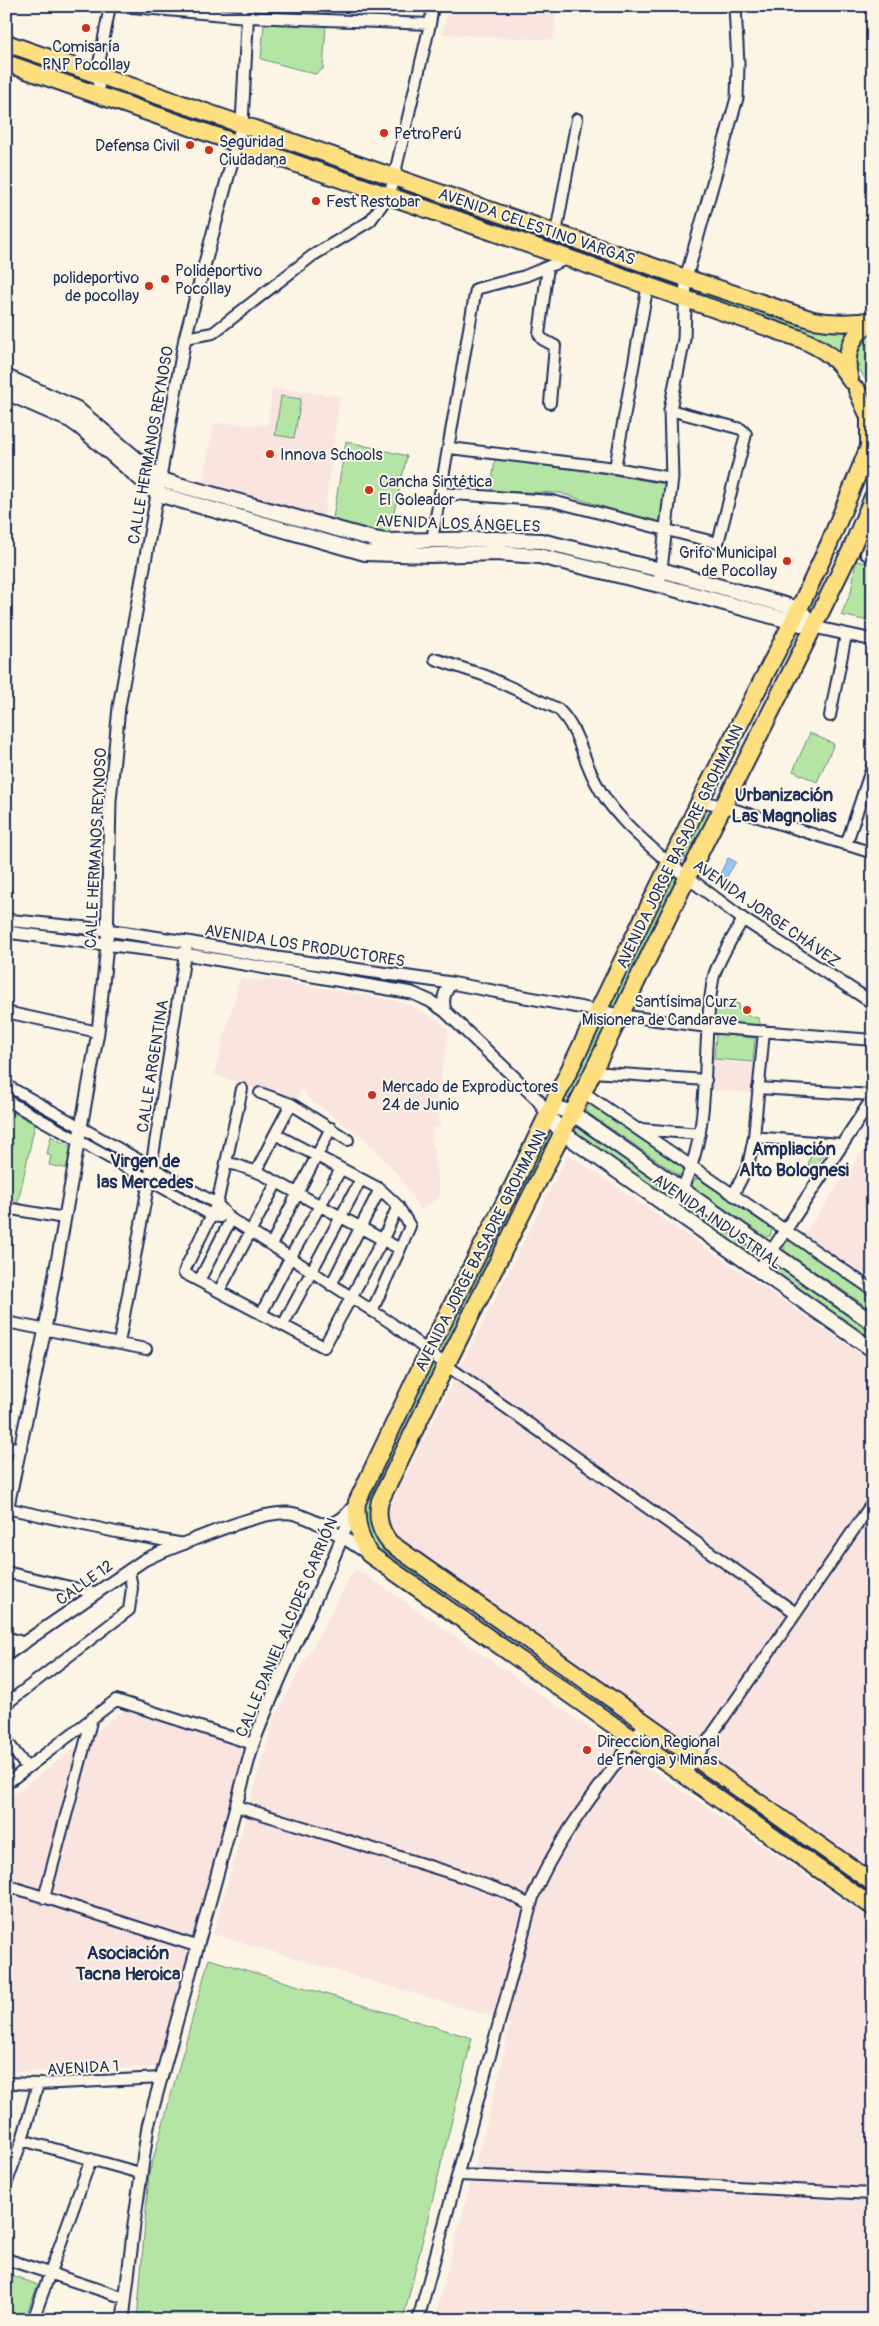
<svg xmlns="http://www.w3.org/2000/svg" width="879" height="2326" font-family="Pangolin,sans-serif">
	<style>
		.built { fill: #fae4e0 }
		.green { fill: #b5e5a4; stroke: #688a81 }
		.water { fill: #99c7f4; stroke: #678ab8 }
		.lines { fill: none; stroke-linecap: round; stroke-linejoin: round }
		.minor-casing { stroke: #1b2f5e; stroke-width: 14 }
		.tertiary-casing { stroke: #1b2f5e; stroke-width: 15 }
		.secondary-casing { stroke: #1b2f5e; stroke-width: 18 }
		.trunk-casing { stroke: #1b2f5e; stroke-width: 20 }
		.minor { stroke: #fcf5e5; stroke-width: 10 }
		.tertiary { stroke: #fcf5e5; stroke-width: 11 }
		.secondary { stroke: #fcf5e5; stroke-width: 14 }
		.trunk { stroke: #fddf80; stroke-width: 16 }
		.poi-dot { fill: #c8321e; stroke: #fcf5e5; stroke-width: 2 }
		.labels { text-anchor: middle; stroke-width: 4; stroke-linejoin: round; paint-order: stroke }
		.poi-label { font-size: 16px; fill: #1b2f5e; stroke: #fcf5e5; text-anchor: start }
		.street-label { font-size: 16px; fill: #1b2f5e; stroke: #fcf5e5 }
		.neighbourhood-label { font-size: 18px; font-weight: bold; fill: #1b2f5e; stroke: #fcf5e5 }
	</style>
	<rect width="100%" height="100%" fill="#fcf5e5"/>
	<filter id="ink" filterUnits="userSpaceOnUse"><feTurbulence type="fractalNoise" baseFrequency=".02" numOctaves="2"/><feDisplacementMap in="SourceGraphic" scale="10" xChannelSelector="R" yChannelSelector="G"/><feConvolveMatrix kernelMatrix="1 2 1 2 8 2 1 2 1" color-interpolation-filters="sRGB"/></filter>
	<g filter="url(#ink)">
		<path class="built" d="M 448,6 L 556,6 L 554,40 L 442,34 Z
			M 272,388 L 340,396 L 324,517 L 202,486 L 214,423 L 268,425 Z
			M 240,978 L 258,981 L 266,979 L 393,1000 L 414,1007 L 441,1022 L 449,1032 L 437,1100 L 440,1127 L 431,1129 L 440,1197 L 420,1210 L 399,1176 L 365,1139 L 305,1096 L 307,1093 L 301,1090 L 294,1102 L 214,1074 Z
			M 713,1060 L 754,1064 L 751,1093 L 710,1089 Z
			M 873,1121 L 873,1280 L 804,1234 L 865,1148 L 863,1136 Z
			M 568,1154 L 873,1362 L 873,1872 L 393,1539 L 387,1524 L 387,1512 Z
			M 355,1568 L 873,1921 L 873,2320 L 434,2320 L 501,2068 L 510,2022 L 213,1934 L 274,1718 Z
			M 123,1711 L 251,1747 L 160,2067 L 6,2072 L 6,1800 Z"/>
		<path class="green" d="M 264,23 L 326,26 L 323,69 L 315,74 L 261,59 Z
			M 700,290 L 851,329 L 844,353 L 821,339 L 703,300 L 699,293 Z
			M 873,334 L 873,387 C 856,373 848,345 873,334 Z
			M 281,396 L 301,399 L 294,438 L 275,435 Z
			M 346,441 L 407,456 L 389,533 L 332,524 Z
			M 495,459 L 589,471 L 666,484 L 662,525 L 560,493 L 491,491 Z
			M 856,561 L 873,564 L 873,622 L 841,615 L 851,592 Z
			M 810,733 L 834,744 L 817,782 L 793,771 Z
			M 707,808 L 712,810 L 689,859 L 685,858 L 683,854 Z
			M 672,877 L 678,878 L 679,884 L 616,1007 L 611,1005 L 609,1002 Z
			M 715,1000 L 739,1004 L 739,1009 L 742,1014 L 758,1018 L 762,1028 L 714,1023 Z
			M 603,1017 L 608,1019 L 609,1024 L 570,1100 L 564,1095 Z
			M 716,1034 L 755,1038 L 753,1062 L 714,1059 Z
			M 593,1103 L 683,1165 L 686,1170 L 683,1175 L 680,1176 L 588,1113 L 586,1109 L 589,1104 Z
			M 6,1109 L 35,1124 L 17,1207 L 6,1205 Z
			M 582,1126 L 674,1191 L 676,1195 L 667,1200 L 577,1137 L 575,1132 L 577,1127 Z
			M 545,1134 L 551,1135 L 552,1141 L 530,1181 L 524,1175 Z
			M 51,1136 L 69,1146 L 73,1151 L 69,1169 L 49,1165 L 51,1156 L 47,1154 Z
			M 812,1147 L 827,1150 L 806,1176 Z
			M 700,1178 L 770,1226 L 772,1230 L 770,1236 L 766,1237 L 694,1188 L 692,1184 L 695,1179 Z
			M 516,1194 L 521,1195 L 522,1200 L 445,1351 L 438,1346 Z
			M 691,1201 L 760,1249 L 761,1254 L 753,1258 L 687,1213 L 684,1207 L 686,1202 Z
			M 791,1241 L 873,1298 L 873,1311 L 785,1251 L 784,1247 L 786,1242 Z
			M 772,1262 L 779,1264 L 873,1329 L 873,1343 L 773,1273 L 770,1267 Z
			M 432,1366 L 437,1368 L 372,1512 L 449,1592 L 446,1595 L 441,1596 C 404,1571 357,1551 365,1499 L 428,1368 Z
			M 209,1959 L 472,2038 L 403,2320 L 137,2320 L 149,2174 Z
			M 6,2273 L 38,2285 L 24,2320 L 6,2316 Z"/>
		<path class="water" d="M 728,858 L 736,862 L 726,878 L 720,874 Z"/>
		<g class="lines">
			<g class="minor-casing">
				<path id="minor" d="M 120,6 L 247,17 L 430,24
					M 100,95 L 97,74 L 110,6
					M 556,233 L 577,119
					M 548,267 L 539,334 L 542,339 L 555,346 L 550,403
					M 185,338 L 213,333 L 312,256 L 370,221 L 389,195 L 394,177 L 430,24 L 433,6
					M 450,448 L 615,468 L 672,478
					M 615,468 L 648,284
					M 440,493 L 552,501 L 718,543 L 746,434 L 741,429 L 670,410
					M 873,533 L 866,554 L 873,558
					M 432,540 L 476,289 L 525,276 L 569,258
					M 435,659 L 486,676 L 558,709 C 578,728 582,756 595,781 C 612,815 642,839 670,864
					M 830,716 L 846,635
					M 700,801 L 723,806 L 873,853
					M 846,845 L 873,764
					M 6,1012 L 98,1032
					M 620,1015 L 707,1027 L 873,1040
					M 593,1072 L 706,1080
					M 6,1085 L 217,1204 L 231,1219 L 391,1323 L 446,1365 L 796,1613
					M 758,1088 L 873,1095
					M 242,1089 L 217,1204 L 186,1267 L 184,1273 L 324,1347 L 383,1239 L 398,1206 L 380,1189 L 275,1134 L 291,1104
					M 583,1092 L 873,1290
					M 260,1093 L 291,1104 L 348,1140
					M 6,1100 L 213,1216 L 220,1217
					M 641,1129 L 700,1134
					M 754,1137 L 840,1144
					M 226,1163 L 237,1165 L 262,1174 L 400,1249 L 372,1311
					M 256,1172 L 275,1134
					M 733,1195 L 748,1166 L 754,1137 L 764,1031
					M 398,1206 L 410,1226 L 400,1249
					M 6,1208 L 64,1218
					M 671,1209 C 718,1134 698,1061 713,980 C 715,965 735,934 743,919
					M 271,1245 L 331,1128
					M 199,1281 L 231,1219
					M 331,1285 L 380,1189
					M 219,1291 L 277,1182
					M 261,1314 L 290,1258 L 341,1169
					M 6,1322 L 146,1349
					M 283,1325 L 361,1179
					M 119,1343 L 149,1181 L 186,948
					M 6,1446 L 21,1449
					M 6,1508 L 116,1532 L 184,1544
					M 6,1572 L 96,1593
					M 6,1637 L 25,1643
					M 6,1704 L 129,1610 L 132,1588 L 129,1570
					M 6,1740 L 27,1768
					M 684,1775 L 873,1502
					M 6,1784 L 116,1700 L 253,1744
					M 236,1806 L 461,1876 L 505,1892 L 530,1905
					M 6,1885 L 196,1946
					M 44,1898 L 92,1718
					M 6,2083 L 38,2084 L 162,2078
					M 22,2140 L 140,2173
					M 458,2175 L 621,2181 L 873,2194
					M 6,2185 L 22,2140 L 38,2084
					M 6,2259 L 125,2298
					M 33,2320 L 91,2159
					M 418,2320 L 534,1894 C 560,1832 607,1779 645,1723"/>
			</g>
			<g class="tertiary-casing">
				<path id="tertiary" d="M 659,585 L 672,478 L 670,410 L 684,339 L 686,278 L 737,98 L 738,64 L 735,6
					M 814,627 L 873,640
					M 670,864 L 743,919 L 873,1003
					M 6,920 L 107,930 L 187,942 L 277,958 L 451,983 L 620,1015
					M 6,932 L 185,954 L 412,993 L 430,1001 L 445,1011 L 538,1100 L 548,1116
					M 445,1011 C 442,999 444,993 451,983
					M 759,1270 L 873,1098
					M 6,1515 L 45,1329 L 98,1032 L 107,945 L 110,801 L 119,707 L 185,338 L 242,124 L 248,6
					M 317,1523 C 332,1526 342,1521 351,1509
					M 6,1655 L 144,1560 L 159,1553 C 188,1543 267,1506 295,1514 C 321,1521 346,1540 369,1554
					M 123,2320 L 134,2224 L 148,2126 L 253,1744 C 283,1664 323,1588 354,1508"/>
			</g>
			<g class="secondary-casing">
				<path id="secondary" d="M 6,377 L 77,409 L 161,480 L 373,539 L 385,541 L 496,539 L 541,541 L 661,570 L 799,609 L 814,627
					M 6,392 L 70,420 L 80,427 L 158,494 L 365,553 L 431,555 L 496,553 L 539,556 L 659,585 L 801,624
					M 552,1106 L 572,1113 L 873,1323
					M 548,1116 L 563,1133 L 873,1350"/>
			</g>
			<g class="trunk-casing">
				<path id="trunk" d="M 6,43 L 686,278 L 813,320 C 834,324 852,324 873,320
					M 6,63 L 801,339 C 823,349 838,358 850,380
					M 849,376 C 844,352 852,334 872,321
					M 857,390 L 869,417 L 869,447 L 829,544 L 799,609 L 700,801 L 514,1184 L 428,1352 L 357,1502 C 355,1521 359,1537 369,1554 L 873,1907
					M 873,497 L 850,552 L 805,644 L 687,878 L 583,1092 L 446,1365 L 380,1501 C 376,1517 380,1531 390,1543 L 873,1883"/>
			</g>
			<use href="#minor" class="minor"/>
			<use href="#tertiary" class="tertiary"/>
			<use href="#secondary" class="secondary"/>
			<use href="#trunk" class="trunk"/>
		</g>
	</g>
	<g class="poi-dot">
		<circle cx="86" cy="28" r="5"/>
		<circle cx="384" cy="133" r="5"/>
		<circle cx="190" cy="145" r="5"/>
		<circle cx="209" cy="150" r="5"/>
		<circle cx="316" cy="201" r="5"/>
		<circle cx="165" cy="279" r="5"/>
		<circle cx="149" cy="286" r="5"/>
		<circle cx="270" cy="454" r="5"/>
		<circle cx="369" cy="490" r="5"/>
		<circle cx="787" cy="561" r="5"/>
		<circle cx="747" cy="1010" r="5"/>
		<circle cx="372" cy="1095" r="5"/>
		<circle cx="587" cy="1750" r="5"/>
	</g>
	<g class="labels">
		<g class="poi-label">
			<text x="86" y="52" text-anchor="middle">Comisaría<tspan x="86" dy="18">PNP Pocollay</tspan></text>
			<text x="394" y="139">PetroPerú</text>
			<text x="219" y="147">Seguridad<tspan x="219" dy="18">Ciudadana</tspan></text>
			<text x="180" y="151" text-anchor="end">Defensa Civil</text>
			<text x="326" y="207">Fest Restobar</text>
			<text x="175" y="276">Polideportivo<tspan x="175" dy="18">Pocollay</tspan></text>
			<text x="139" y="283" text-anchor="end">polideportivo<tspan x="139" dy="18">de pocollay</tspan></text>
			<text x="280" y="460">Innova Schools</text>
			<text x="379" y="487">Cancha Sintética<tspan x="379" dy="18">El Goleador</tspan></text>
			<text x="777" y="558" text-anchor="end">Grifo Municipal<tspan x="777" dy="18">de Pocollay</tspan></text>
			<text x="737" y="1007" text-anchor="end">Santísima Curz<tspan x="737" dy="18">Misionera de Candarave</tspan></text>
			<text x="382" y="1092">Mercado de Exproductores<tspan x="382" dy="18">24 de Junio</tspan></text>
			<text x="597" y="1747">Direccion Regional<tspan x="597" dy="18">de Energia y Minas</tspan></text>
		</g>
		<g class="street-label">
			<text transform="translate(537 226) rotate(19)" y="6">AVENIDA CELESTINO VARGAS</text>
			<text transform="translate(150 445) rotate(-80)" y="6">CALLE HERMANOS REYNOSO</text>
			<text transform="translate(458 523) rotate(2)" y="6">AVENIDA LOS ÁNGELES</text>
			<text transform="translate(679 846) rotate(-64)" y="6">AVENIDA JORGE BASADRE GROHMANN</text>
			<text transform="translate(95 848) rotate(-87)" y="6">CALLE HERMANOS REYNOSO</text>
			<text transform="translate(767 913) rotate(35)" y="6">AVENIDA JORGE CHÁVEZ</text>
			<text transform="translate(305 945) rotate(9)" y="6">AVENIDA LOS PRODUCTORES</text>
			<text transform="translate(152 1066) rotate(-81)" y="6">CALLE ARGENTINA</text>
			<text transform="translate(718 1221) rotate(35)" y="6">AVENIDA INDUSTRIAL</text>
			<text transform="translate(480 1250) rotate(-63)" y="6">AVENIDA JORGE BASADRE GROHMANN</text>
			<text transform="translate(84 1582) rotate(-35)" y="6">CALLE 12</text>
			<text transform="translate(286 1627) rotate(-67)" y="6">CALLE DANIEL ALCIDES CARRIÓN</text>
			<text transform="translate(83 2067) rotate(-3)" y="6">AVENIDA 1</text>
		</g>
		<g class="neighbourhood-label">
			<text x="784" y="801">Urbanización<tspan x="784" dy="21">Las Magnolias</tspan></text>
			<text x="794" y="1155">Ampliación<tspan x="794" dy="21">Alto Bolognesi</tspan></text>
			<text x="145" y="1167">Virgen de<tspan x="145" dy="21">las Mercedes</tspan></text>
			<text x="128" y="1959">Asociación<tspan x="128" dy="21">Tacna Heroica</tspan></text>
		</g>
	</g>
	<rect width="879" height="2326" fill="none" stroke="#fcf5e5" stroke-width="25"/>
	<rect x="12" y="12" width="854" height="2301" fill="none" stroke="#1b2f5e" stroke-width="2" filter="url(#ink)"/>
</svg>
